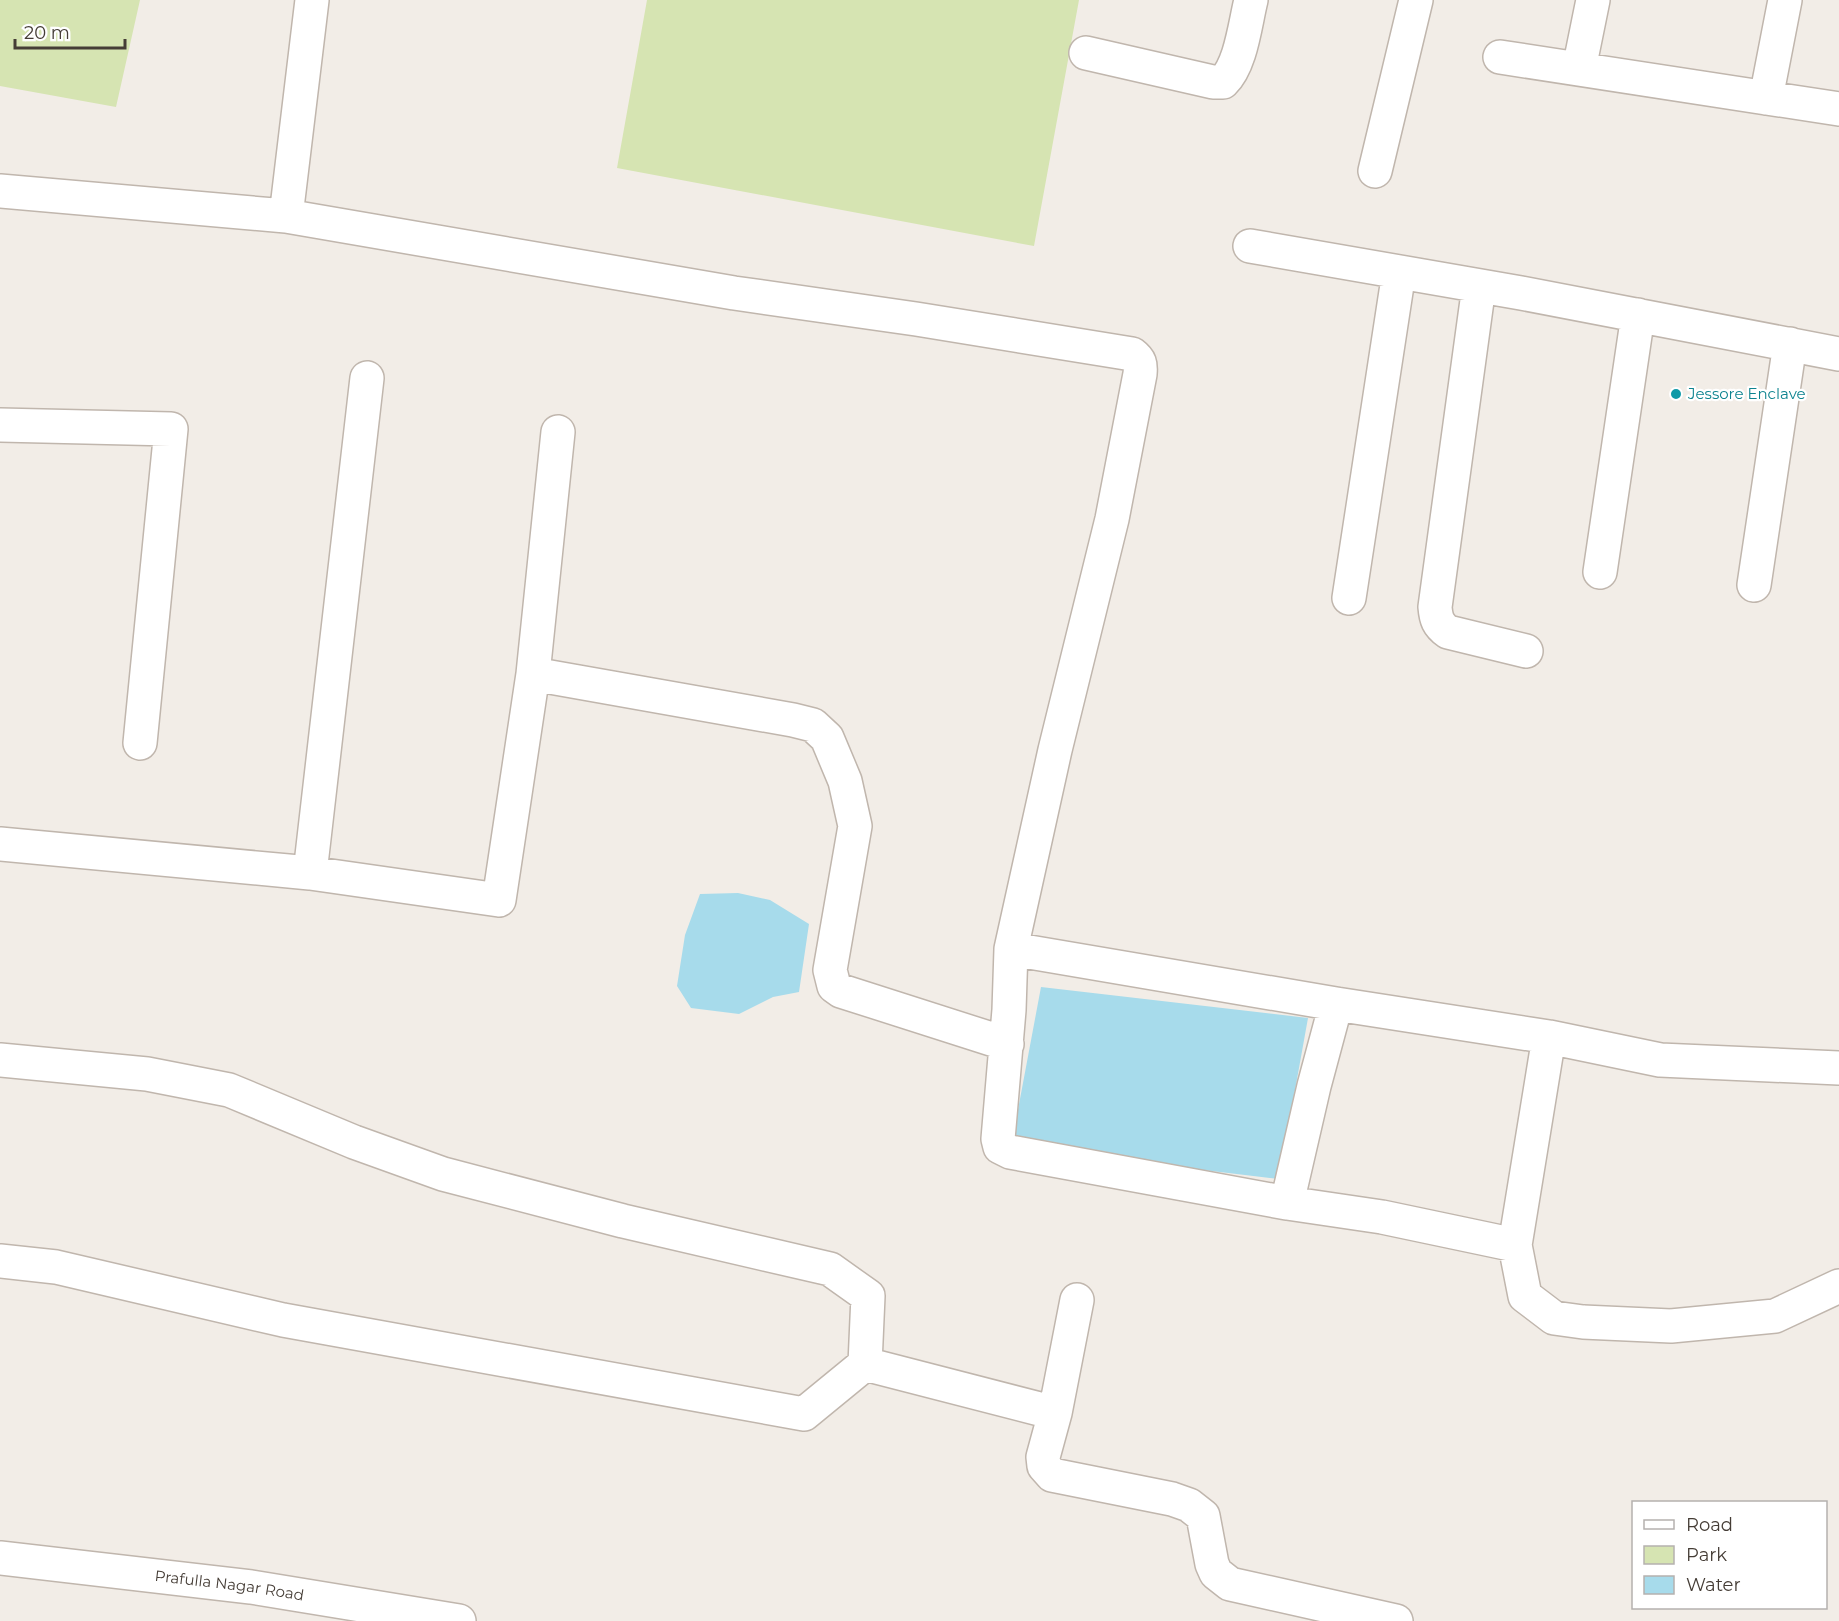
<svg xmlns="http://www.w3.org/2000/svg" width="1839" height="1621" font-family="Montserrat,sans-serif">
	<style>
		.green { fill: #d6e4b2 }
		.water { fill: #a7dbeb }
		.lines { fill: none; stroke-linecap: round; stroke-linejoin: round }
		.minor-casing { stroke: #c0b6ad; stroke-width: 36 }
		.tertiary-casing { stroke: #c0b6ad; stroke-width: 36 }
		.minor { stroke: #fff; stroke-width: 33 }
		.tertiary { stroke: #fff; stroke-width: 33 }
		.culture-dot { fill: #0f9aa8; stroke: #fff; stroke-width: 2 }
		.labels { text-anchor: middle; stroke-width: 4.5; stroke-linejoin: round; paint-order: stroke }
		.culture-label { font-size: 15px; fill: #0d838f; stroke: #fff; text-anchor: start }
		.street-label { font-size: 15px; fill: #453d36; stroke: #fff }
	</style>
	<rect width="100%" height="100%" fill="#f2ede7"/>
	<path class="green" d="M 0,0 L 140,0 L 116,107 L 0,86 Z
		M 647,0 L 1079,0 L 1034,246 L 617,168 Z"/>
	<path class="water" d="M 738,893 L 770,900 L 809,924 L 799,992 L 773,997 L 739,1014 L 691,1008 L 677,986 L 685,935 L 700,894 Z
		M 1041,987 L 1308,1018 L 1279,1179 L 1011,1147 Z"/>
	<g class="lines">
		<g class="minor-casing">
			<path id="minor" d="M 1086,53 L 1213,82 L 1223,82 C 1241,65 1245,24 1251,0
				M 1500,57 L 1839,109
				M 1579,69 L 1593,0
				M 1766,98 L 1785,0
				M 1375,171 L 1416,0
				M 0,191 L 286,216 L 312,0
				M 286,216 L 734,293 L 916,319 L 1132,354 C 1140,360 1141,364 1140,374 L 1112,519 L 1055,750 L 1011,949 L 1009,1010 L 998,1139 L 1000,1147 L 1010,1152 L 1287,1203 L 1314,1086 L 1336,1004
				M 1250,246 L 1521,293 L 1839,354
				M 1479,286 L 1435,607 C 1436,619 1438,625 1448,632 L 1526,651
				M 0,425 L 171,429 L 140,743
				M 1600,572 L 1638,315
				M 1754,585 L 1790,344
				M 1349,598 L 1399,272
				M 533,674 L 793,720 L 813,725 L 827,738 L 845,781 L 855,826 L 830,970 L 834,986 L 841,991 L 1007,1044
				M 0,844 L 310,873 L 499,900 L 533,674 L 558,432
				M 310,873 L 367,378
				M 1011,949 L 1336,1004 L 1549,1037 L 1660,1060 L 1839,1068
				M 1549,1037 L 1515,1245 L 1525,1296 L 1554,1318 L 1583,1322 L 1671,1326 L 1775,1316 L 1839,1286
				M 0,1060 L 147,1074 L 229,1090 L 354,1142 L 443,1174 L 623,1221 L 830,1269 L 868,1296 L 865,1364 L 1055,1413
				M 1287,1203 L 1382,1217 L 1515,1245
				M 0,1261 L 56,1267 L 283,1320 L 804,1414 L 865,1364
				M 1077,1300 L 1055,1413 L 1043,1457 L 1044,1466 L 1052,1475 L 1172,1499 L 1189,1505 L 1203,1516 L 1212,1564 L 1216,1573 L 1230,1584 L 1396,1621"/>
		</g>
		<g class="tertiary-casing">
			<g id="tertiary">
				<path id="s1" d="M 0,1558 L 251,1587 L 459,1621"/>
			</g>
		</g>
		<use href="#minor" class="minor"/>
		<use href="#tertiary" class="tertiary"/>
	</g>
	<circle class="culture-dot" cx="1676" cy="394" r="6"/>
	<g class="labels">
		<g class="culture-label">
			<text x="1688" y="399">Jessore Enclave</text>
		</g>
		<g class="street-label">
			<text dy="5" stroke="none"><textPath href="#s1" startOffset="231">Prafulla Nagar Road</textPath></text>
		</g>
	</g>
	<rect x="1632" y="1501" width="195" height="108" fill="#ffffff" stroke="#b5b1af" stroke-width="1.5"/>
	<rect x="1644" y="1520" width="30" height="9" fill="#ffffff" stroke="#b5b1af" stroke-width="1.5"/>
	<text x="1686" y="1531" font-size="18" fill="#453d36">Road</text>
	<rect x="1644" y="1546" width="30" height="18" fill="#d6e4b2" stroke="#b5b1af" stroke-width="1.5"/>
	<text x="1686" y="1561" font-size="18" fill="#453d36">Park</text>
	<rect x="1644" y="1576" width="30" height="18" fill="#a7dbeb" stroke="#b5b1af" stroke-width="1.5"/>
	<text x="1686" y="1591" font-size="18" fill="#453d36">Water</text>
	<path d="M15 39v9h110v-9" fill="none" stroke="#453d36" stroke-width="3"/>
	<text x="24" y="39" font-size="18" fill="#453d36" stroke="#ffffff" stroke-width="4.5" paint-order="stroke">20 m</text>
</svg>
